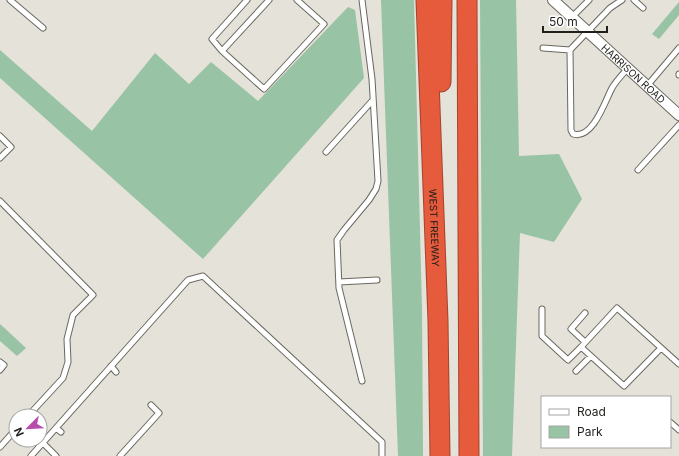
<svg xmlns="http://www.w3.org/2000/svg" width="679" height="456" font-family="Inter,sans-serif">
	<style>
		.green { fill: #98c3a4 }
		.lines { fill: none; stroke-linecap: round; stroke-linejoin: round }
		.lane-casing { stroke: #6a6860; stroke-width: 7 }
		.street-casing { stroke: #6a6860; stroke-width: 12 }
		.highway-casing { stroke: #a14630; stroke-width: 21 }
		.lane { stroke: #fff; stroke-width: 5 }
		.street { stroke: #fff; stroke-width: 10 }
		.highway { stroke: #e65b3b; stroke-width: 19 }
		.labels { text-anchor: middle; stroke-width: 3; stroke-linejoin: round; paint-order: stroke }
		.street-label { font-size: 10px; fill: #201f1c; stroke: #fff }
	</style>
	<rect width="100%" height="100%" fill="#e4e2d9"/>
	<path class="green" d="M 381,0 L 414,0 L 422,308 L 423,456 L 398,456 Z
		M 480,0 L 516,0 L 519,156 L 559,154 L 582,199 L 554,242 L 520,233 L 512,456 L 483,456 Z
		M 679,2 L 679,15 L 659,39 L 652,34 Z
		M 348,7 L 355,10 L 364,78 L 203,259 L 0,78 L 0,50 L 92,131 L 155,53 L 189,84 L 211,62 L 258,101 Z
		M 0,324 L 26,348 L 17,356 L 0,341 Z"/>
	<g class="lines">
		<g class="lane-casing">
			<path id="lane" d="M 10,0 L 43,28
				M 247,0 L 212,39 L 222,51 L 264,89 L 324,24 L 297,0
				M 362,0 L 372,79 L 378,181 L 376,189 L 369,200 L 344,230 L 337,240 L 339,288 L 362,381
				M 622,0 L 610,8 L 570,50 L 571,130 L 573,134 C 593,140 605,101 612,88 C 616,81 622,75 628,68
				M 634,0 L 643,8
				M 572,17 L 589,0
				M 543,48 L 570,50
				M 222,51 L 269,0
				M 679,74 L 679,75
				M 647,86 L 679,48
				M 0,136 L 11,147 L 0,158
				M 326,152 L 373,100
				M 638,170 L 679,125
				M 0,201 L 93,295 L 73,315 L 67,339 L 68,362 L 63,378 L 28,416
				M 339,282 L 377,280
				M 542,309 L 542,336 L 568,360 L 581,347 L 624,386 L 661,348
				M 585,313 L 571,329 L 585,342
				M 581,347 L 617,308 L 679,364
				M 0,362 L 4,365 L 0,370
				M 111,366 L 116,372
				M 576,371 L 591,356
				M 670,422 L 679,430
				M 56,428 L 61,432
				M 43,443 L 56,456
				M 0,447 L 16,429
				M 31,456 L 188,280 L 203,276 L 382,442 L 382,456
				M 120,456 L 159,413 L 151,405"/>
		</g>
		<g class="street-casing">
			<g id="street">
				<path id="s1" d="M 553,0 L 679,115"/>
			</g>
		</g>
		<g class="highway-casing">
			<g id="highway">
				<path id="s2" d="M 426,0 L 438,321 L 440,456"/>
				<path d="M 467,0 L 469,456"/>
				<path d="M 441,82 L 442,0"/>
			</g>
		</g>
		<use href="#lane" class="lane"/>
		<use href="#street" class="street"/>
		<use href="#highway" class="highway"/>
	</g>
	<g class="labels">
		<g class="street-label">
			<text dy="4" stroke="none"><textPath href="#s1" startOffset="109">HARRISON ROAD</textPath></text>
			<text dy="4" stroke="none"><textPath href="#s2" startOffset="228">WEST FREEWAY</textPath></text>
		</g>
	</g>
	<rect x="541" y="396" width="130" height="52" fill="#ffffff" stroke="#a6a5a4"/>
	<rect x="549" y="409" width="20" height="6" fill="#ffffff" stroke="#a6a5a4"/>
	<text x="577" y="416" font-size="12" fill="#201f1c">Road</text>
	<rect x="549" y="426" width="20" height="12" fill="#98c3a4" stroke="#a6a5a4"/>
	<text x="577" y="436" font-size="12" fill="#201f1c">Park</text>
	<g transform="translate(28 428) rotate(246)"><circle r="19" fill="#ffffff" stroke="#a6a5a4"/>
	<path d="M0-3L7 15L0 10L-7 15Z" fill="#b74cad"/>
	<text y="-6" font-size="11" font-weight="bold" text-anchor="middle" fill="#201f1c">N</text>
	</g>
	<path d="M543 26v6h64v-6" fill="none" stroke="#201f1c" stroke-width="2"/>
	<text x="549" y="26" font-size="12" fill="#201f1c" stroke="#ffffff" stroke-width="3" paint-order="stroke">50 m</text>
</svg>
